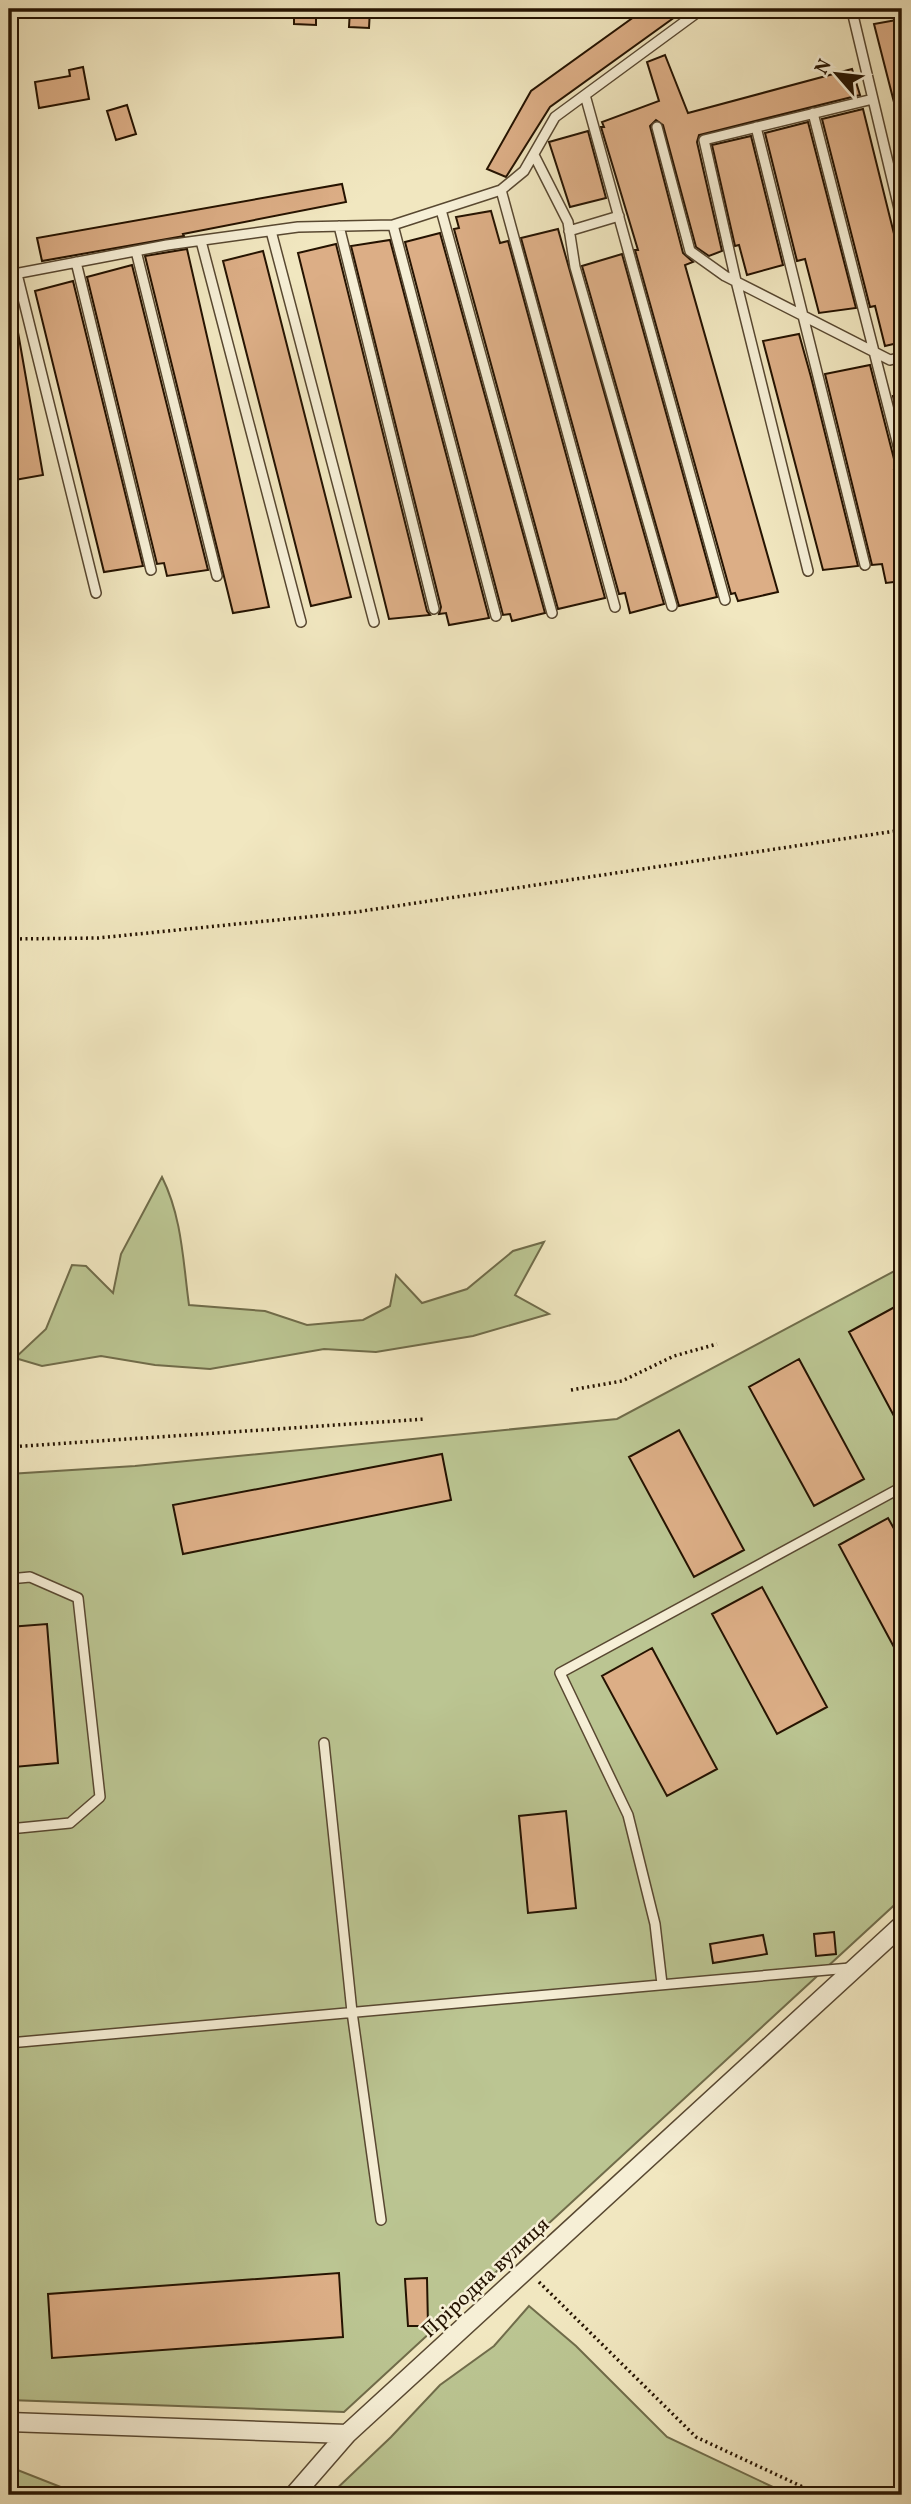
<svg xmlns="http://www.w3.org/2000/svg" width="911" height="2504" font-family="Vollkorn,serif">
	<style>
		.green { fill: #bbc592; stroke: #706c4a; stroke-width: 2 }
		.building { fill: #dcae86; stroke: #251301; stroke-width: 2 }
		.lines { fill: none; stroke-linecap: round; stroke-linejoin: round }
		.service-casing { stroke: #584831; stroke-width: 12 }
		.minor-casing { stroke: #584831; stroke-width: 21 }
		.path { stroke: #251301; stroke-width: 3.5; stroke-dasharray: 2 3.5; stroke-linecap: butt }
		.service { stroke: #f6efd6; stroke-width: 9 }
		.minor { stroke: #f6efd6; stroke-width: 18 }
		.labels { text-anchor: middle; stroke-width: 5; stroke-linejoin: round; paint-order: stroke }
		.street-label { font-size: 21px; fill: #251301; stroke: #f6efd6 }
	</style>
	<rect width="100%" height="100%" fill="#f1e7c0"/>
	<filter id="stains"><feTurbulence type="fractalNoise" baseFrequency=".00286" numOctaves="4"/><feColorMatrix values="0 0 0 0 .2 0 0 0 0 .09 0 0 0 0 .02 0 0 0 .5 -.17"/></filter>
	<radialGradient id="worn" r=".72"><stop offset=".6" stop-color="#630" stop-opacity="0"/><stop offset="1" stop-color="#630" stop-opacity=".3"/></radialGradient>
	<path class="green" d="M 162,1177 C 182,1217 183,1261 189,1305 L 265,1311 L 307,1325 L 363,1320 L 390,1306 L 396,1275 L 422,1303 L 467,1289 L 513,1251 L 544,1242 L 515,1295 L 549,1314 L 473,1336 L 376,1352 L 324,1349 L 210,1369 L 155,1365 L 101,1356 L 42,1366 L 15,1358 L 46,1329 L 72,1265 L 86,1266 L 113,1293 L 121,1254 Z
		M 902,1267 L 902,1898 L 344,2412 L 9,2400 L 9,1474 L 135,1466 L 617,1419 Z
		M 529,2306 L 576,2346 L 667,2437 L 790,2495 L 330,2495 L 391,2437 L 440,2385 L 494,2346 Z
		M 9,2467 L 10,2467 L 81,2495 L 9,2495 Z"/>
	<path class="building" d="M 294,9 L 316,9 L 316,25 L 294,24 Z
		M 350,9 L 370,9 L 369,28 L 349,27 Z
		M 645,9 L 686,9 L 550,107 L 506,177 L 487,169 L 531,91 Z
		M 902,19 L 902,114 L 897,114 L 874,24 Z
		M 665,55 L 688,113 L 852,69 L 860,95 L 699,135 L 697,142 L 722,251 L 709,256 L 696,247 L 663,125 L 656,120 L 650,126 L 683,253 L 693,262 L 685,265 L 778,592 L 738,601 L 735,593 L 731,594 L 635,250 L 638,250 L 601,127 L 604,127 L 602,122 L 659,101 L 647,62 Z
		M 83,67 L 89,99 L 39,108 L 35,82 L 70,76 L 69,70 Z
		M 127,105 L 136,134 L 116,140 L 107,111 Z
		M 863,109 L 902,266 L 902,342 L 885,346 L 875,306 L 870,307 L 822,119 Z
		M 808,122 L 856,308 L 819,313 L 805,259 L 797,261 L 765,133 Z
		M 588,131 L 606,198 L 570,207 L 549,142 Z
		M 751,136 L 783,265 L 747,275 L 739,245 L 735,246 L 712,145 Z
		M 342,184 L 346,202 L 183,234 L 184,236 L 42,261 L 37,238 Z
		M 491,211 L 500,243 L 508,241 L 605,598 L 558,609 L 454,229 L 459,228 L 456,217 Z
		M 558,229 L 664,604 L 630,613 L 625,593 L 619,594 L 521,238 Z
		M 440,233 L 545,613 L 512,621 L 510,614 L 503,615 L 405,242 Z
		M 390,240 L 489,618 L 449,625 L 446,613 L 439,614 L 441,607 L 351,246 Z
		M 336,244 L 427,611 L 430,615 L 389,619 L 298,253 Z
		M 187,249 L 269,607 L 233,613 L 145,256 Z
		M 263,251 L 351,597 L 311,606 L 223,261 Z
		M 622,254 L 717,597 L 679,606 L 582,266 Z
		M 132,265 L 208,570 L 167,576 L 164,563 L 157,564 L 87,277 Z
		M 73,281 L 143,566 L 104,572 L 35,291 Z
		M 16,321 L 43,475 L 9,481 L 9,322 Z
		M 799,334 L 811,377 L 858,566 L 823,570 L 763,341 Z
		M 870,365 L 895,463 L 902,468 L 894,470 L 902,505 L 902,581 L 886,583 L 882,564 L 872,565 L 825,374 Z
		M 902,394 L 902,434 L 893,396 Z
		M 902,1303 L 902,1431 L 849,1332 Z
		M 799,1359 L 864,1479 L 814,1506 L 749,1387 Z
		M 679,1430 L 744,1550 L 694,1577 L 629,1457 Z
		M 442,1454 L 451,1500 L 183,1554 L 173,1505 Z
		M 888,1518 L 902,1543 L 902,1662 L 839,1545 Z
		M 762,1587 L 827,1707 L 777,1734 L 712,1614 Z
		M 47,1624 L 58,1763 L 14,1767 L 9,1702 L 9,1627 Z
		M 652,1648 L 717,1769 L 667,1796 L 602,1676 Z
		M 566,1811 L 576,1908 L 528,1913 L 519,1816 Z
		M 834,1932 L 836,1954 L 816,1956 L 814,1934 Z
		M 763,1935 L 767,1954 L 713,1963 L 710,1944 Z
		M 339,2273 L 343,2337 L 52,2358 L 48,2294 Z
		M 427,2278 L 428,2326 L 408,2326 L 405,2279 Z"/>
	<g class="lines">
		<g class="service-casing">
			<path id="service" d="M 859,9 L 852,11 L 902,221
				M 585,95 L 725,600
				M 813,113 L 902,461
				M 657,127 L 690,251 L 725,276 L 890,360 L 902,357
				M 756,127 L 865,565
				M 534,155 L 568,222 L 575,267 L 672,606
				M 501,190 L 615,607
				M 441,210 L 552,613
				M 393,225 L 496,616
				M 339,226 L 434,609
				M 271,231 L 374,622
				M 569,231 L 619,216
				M 201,241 L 301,622
				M 136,251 L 217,576
				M 76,262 L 151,570
				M 17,274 L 96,593
				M 9,275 L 167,245 L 298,227 L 393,225 L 501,190 L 524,171 L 555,117 L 702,9
				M 808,571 L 736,281 L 704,140 L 873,99
				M 9,1579 L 30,1577 L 78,1598 L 100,1797 L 70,1823 L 9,1829
				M 324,1743 L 352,2012 L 381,2220
				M 662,1984 L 655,1924 L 628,1815 L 560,1673 L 902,1487
				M 9,2043 L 850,1968"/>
		</g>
		<g class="minor-casing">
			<path id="minor" d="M 9,2422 L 347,2434 L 902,1925
				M 294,2495 L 347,2434"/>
		</g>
		<path class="path" d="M 9,939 L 98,938 L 356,912 L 902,830
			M 571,1390 L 622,1381 L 674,1356 L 717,1344
			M 9,1447 L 425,1419
			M 539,2282 L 696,2437 L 820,2495"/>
		<use href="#service" class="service"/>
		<use href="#minor" class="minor"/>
	</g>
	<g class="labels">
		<g class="street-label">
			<text transform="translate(485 2277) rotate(-43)" y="7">Пріродна вулиця</text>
		</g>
	</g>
	<rect width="911" height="2504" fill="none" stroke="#f1e7c0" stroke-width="35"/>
	<rect x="10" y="10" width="890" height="2483" fill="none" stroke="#251301" stroke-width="3.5"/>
	<rect x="18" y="18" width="876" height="2469" fill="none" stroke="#251301" stroke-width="2"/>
	<g transform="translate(837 74) rotate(298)" stroke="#f6efd6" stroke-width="5" paint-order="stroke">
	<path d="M0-5L12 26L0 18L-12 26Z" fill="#251301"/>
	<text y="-10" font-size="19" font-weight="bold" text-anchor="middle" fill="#251301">N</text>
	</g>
	<rect width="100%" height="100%" filter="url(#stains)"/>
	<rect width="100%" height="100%" fill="url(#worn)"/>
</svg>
